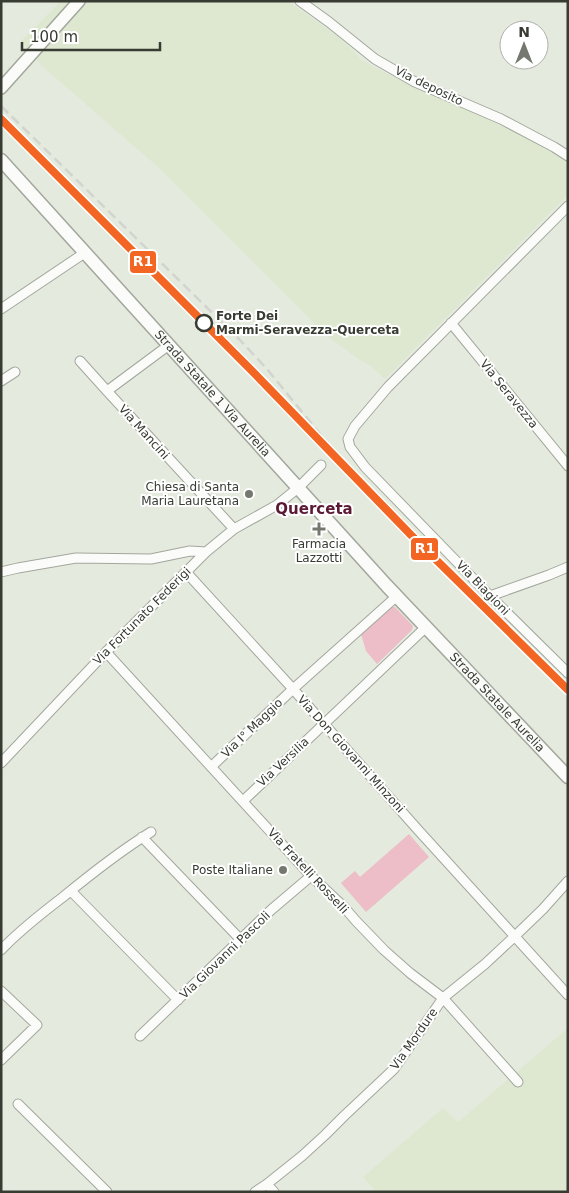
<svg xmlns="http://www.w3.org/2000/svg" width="569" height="1193" font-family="'DejaVu Sans',sans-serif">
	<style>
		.built { fill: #dee8d1 }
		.green { fill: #edbec7 }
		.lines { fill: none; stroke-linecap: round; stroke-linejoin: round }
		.minor-casing { stroke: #a2a79d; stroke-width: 11 }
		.secondary-casing { stroke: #a2a79d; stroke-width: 14 }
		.primary-casing { stroke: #a2a79d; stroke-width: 15 }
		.minor { stroke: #fbfcfa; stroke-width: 9 }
		.secondary { stroke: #fbfcfa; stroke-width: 11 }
		.primary { stroke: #fbfcfa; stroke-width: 12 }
		.rail { stroke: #d2d4d0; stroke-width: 2.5; stroke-dasharray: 10 5; stroke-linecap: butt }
		.rail-1-casing { stroke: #fff; stroke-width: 11 }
		.rail-1 { stroke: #f26522; stroke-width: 8 }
		.stop-dot { fill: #fff; stroke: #373b32; stroke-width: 2.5 }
		.poi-dot { fill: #74786e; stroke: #fff; stroke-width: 2 }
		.labels { text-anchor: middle; stroke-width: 4; stroke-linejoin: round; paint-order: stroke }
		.street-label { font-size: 12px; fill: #373b32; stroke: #fff }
		.stop-label { font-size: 12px; font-weight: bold; fill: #373b32; stroke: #fff; text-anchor: start }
		.poi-label { font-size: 12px; fill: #373b32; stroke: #fff; text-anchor: end }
		.quarter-label { font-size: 15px; font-weight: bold; fill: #5c1933; stroke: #fff }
		.line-badge { stroke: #fff; stroke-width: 2 }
		.badge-label { font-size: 14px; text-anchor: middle; font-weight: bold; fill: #fff }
	</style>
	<rect width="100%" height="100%" fill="#e4eadd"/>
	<path class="built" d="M 55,1 L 288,1 L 329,30 L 342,40 L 362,60 L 374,67 L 556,151 L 568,161 L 568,195 L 385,379 L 369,365 L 360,360 L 327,336 L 159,168 L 42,66 L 21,41 L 58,4 Z
		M 568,1028 L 568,1192 L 376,1192 L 363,1177 L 443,1108 L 458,1122 Z"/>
	<path class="green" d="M 390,607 L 395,607 L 413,626 L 412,630 L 377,664 L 366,651 L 361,634 Z
		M 409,834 L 429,857 L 366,912 L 341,883 L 355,871 L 360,877 Z"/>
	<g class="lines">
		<g class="minor-casing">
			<path id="minor" d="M 300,1 L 329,22 L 375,59 L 415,82 L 501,119 L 554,147 L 568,156
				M 568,206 L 388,387 L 355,426 L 348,439 L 350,447 L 365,467 L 490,596 L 568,673
				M 1,309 L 86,252
				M 451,323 L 568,466
				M 169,345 L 107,391 L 234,529
				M 80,361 L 107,391
				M 1,381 L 15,372
				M 1,572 L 18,568 L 76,558 L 151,559 L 190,551 L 206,552
				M 186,572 L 293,689 L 419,831 L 568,995
				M 490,596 L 549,575 L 568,567
				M 106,652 L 311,876 L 344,907 L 356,921 L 384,950 L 410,973 L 443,998 L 518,1082
				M 1,763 L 106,652 L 206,552 L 234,529 L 277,505 L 298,488 L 321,465
				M 211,767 L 293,689 L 397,596
				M 243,801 L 426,627
				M 142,837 L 241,940
				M 71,891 L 178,1000
				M 1,950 C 20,930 42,913 63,897 C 91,874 120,851 151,832
				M 1,991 L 37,1025 L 1,1060
				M 140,1036 L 271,910 L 311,876
				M 18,1104 L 96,1181 L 107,1192
				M 267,1184 L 274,1192
				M 255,1192 L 267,1184 L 302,1156 L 325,1135 L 344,1116 L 394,1069 L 443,998 L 485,964 L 514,937 L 543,909 L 568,881"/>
		</g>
		<g class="secondary-casing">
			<path id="secondary" d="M 1,88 L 79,1"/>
		</g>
		<g class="primary-casing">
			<g id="primary">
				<path id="s1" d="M 1,160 L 387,586 L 568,777"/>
			</g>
		</g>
		<use href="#minor" class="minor"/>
		<use href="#secondary" class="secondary"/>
		<use href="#primary" class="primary"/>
		<path class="rail" d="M 1,106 L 239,339 L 267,369 L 325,440 L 411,535"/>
		<g class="rail-1-casing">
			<path id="rail-1" d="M 1,119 L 256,375 L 411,535 L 568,690"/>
		</g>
		<use href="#rail-1" class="rail-1"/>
	</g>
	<circle class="stop-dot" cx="204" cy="323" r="8"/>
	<g class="poi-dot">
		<circle cx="249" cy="494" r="5"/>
		<path d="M316.5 521.5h5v5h5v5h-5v5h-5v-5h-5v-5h5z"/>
		<circle cx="283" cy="870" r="5"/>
	</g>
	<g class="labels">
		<g class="street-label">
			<text transform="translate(429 86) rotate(26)" y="4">Via deposito</text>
			<text dy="4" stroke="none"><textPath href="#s1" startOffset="315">Strada Statale 1 Via Aurelia</textPath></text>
			<text transform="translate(509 394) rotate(51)" y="4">Via Seravezza</text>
			<text transform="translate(144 432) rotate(48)" y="4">Via Mancini</text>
			<text transform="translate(483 588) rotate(46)" y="4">Via Biagioni</text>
			<text transform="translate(142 616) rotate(-45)" y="4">Via Fortunato Federigi</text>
			<text dy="4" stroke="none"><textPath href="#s1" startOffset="735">Strada Statale Aurelia</textPath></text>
			<text transform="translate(252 728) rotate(-44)" y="4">Via I° Maggio</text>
			<text transform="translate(351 754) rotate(48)" y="4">Via Don Giovanni Minzoni</text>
			<text transform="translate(283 762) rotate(-43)" y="4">Via Versilia</text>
			<text transform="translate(308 871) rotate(47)" y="4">Via Fratelli Rosselli</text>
			<text transform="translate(225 955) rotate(-44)" y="4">Via Giovanni Pascoli</text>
			<text transform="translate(414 1039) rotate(-55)" y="4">Via Mordure</text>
		</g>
		<g class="stop-label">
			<text x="216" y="320">Forte Dei<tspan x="216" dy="14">Marmi-Seravezza-Querceta</tspan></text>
		</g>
		<g class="poi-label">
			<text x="239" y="491">Chiesa di Santa<tspan x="239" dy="14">Maria Lauretana</tspan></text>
			<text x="319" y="548" text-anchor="middle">Farmacia<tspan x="319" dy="14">Lazzotti</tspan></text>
			<text x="273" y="874">Poste Italiane</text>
		</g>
		<g class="quarter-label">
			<text x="314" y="514">Querceta</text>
		</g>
	</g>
	<g class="line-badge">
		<rect x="129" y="250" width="28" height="24" rx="5" fill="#f26522"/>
		<rect x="410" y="537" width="29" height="24" rx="5" fill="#f26522"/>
	</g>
	<g class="badge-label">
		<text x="143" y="266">R1</text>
		<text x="425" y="553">R1</text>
	</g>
	<rect width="569" height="1193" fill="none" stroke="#373b32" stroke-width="5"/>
	<g transform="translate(524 45)"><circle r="24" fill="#ffffff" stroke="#afb1ad"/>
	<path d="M0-4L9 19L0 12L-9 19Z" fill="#74786e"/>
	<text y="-8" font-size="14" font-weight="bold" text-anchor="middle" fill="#373b32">N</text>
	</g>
	<path d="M22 42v8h138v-8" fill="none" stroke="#373b32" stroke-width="2.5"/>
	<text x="30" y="42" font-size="15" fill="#373b32" stroke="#ffffff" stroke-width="4" paint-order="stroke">100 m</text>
</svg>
